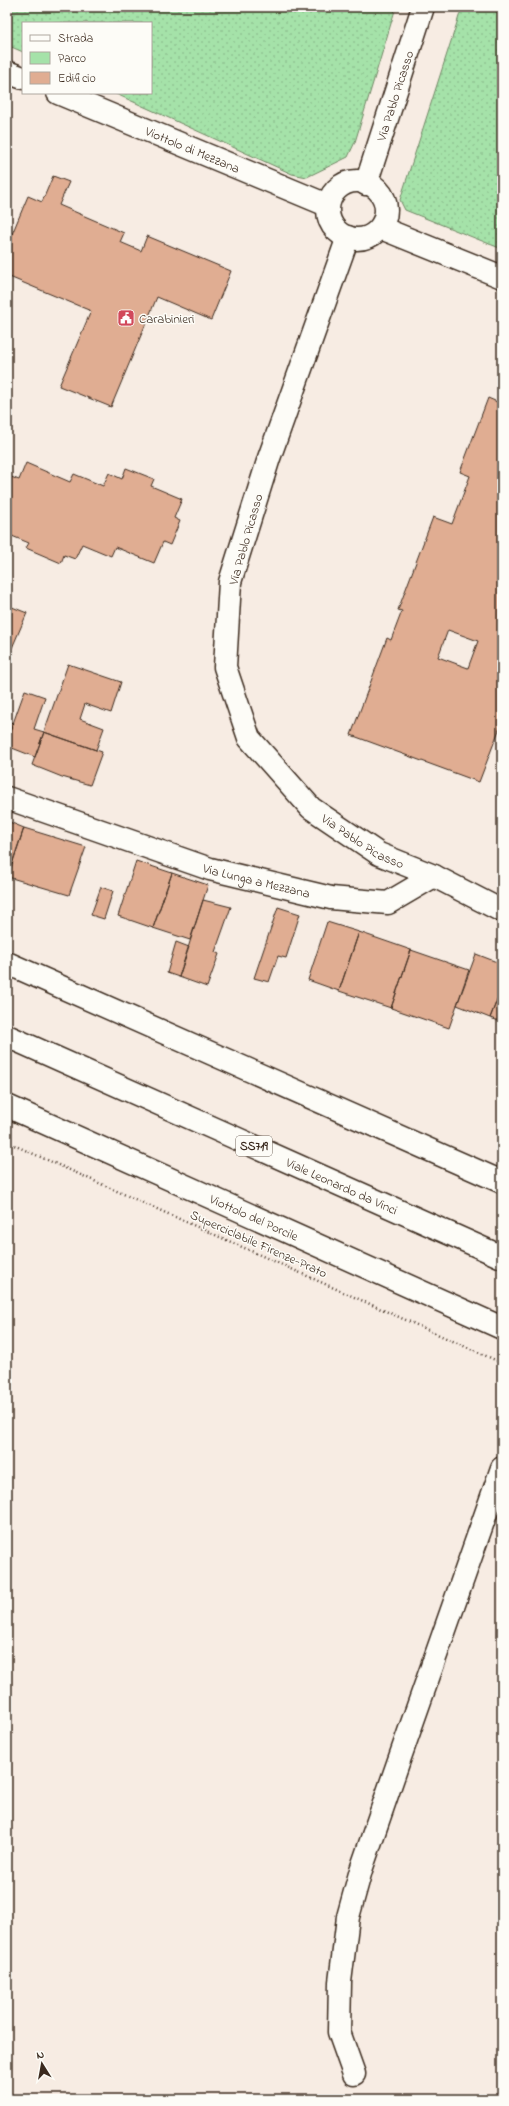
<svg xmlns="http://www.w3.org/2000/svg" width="509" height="2106" font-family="'Indie Flower',sans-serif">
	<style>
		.green { fill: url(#green-dots); stroke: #708664 }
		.building { fill: #e0ad92; stroke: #3b2a1e; fill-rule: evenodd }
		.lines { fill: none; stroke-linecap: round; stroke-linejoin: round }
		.minor-casing { stroke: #3b2a1e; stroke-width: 25 }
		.highway-casing { stroke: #3b2a1e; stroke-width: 25 }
		.path { stroke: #3b2a1e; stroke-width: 2.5; stroke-dasharray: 1 3; stroke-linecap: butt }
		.minor { stroke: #fdfcf7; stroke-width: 22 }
		.highway { stroke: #fdfcf7; stroke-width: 22 }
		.labels { text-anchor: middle; stroke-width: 3; stroke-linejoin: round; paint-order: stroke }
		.shield { fill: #fdfcf7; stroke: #75695f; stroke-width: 1 }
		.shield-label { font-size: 12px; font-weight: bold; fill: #3b2a1e }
		.street-label { font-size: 13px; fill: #3b2a1e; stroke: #fdfcf7 }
		.poi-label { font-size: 13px; fill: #3b2a1e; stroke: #fdfcf7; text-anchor: start }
	</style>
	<defs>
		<pattern id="green-dots" width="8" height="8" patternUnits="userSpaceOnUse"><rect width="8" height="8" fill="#a5e2a9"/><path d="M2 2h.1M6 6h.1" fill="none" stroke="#8fc291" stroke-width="1.8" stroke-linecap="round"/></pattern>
	</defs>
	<rect width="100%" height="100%" fill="#f7ece3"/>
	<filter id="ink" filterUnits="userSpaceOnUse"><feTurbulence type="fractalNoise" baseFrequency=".025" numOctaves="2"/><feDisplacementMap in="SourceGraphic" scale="8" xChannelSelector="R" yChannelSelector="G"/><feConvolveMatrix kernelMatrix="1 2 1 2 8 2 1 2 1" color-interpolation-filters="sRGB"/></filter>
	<g filter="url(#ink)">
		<path class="green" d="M 7,7 L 396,7 L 355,142 L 348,157 L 307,177 L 292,174 L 114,93 L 151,93 L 151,23 L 23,23 L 23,52 L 7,45 Z
			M 462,7 L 502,7 L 502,249 L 405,210 L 400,200 Z"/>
		<path class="building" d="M 53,176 L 69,182 L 59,205 L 124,233 L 120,242 L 141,251 L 147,236 L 231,271 L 211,320 L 157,297 L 111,407 L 59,386 L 91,311 L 7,276 L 7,246 L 28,196 L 42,202 Z
			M 488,398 L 502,404 L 502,722 L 479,782 L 351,735 L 387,638 L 391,640 L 402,611 L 398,610 L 433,517 L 452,524 L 470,476 L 460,472 ZM 448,630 L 478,641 L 468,668 L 438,657 Z
			M 26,463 L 70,482 L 74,474 L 103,486 L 109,473 L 122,479 L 126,468 L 154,479 L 151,486 L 182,499 L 174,518 L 180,521 L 170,545 L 163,542 L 154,563 L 115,547 L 111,556 L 82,544 L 75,559 L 64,555 L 61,563 L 26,548 L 29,543 L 7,534 L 7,487 L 11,477 L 19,480 Z
			M 7,605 L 27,613 L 12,648 L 7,646 Z
			M 68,664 L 121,682 L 111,713 L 85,704 L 80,719 L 104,728 L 96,750 L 44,732 Z
			M 25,690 L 45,697 L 34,729 L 44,732 L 35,757 L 7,746 L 7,740 Z
			M 7,721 L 13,723 L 7,740 Z
			M 44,732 L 102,752 L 90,785 L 62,777 L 32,765 Z
			M 7,821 L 24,828 L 7,878 Z
			M 24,828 L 86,847 L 69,895 L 8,877 Z
			M 136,861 L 172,873 L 153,928 L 118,916 Z
			M 172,873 L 208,885 L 190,940 L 153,928 Z
			M 101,887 L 113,891 L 104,919 L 91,915 Z
			M 203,900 L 231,907 L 215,952 L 219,954 L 207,987 L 179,977 Z
			M 278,907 L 300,914 L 286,958 L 278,956 L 269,982 L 254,978 Z
			M 327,922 L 359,932 L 339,991 L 308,980 Z
			M 359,932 L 411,950 L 391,1008 L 339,991 Z
			M 176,942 L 189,947 L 179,977 L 167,973 Z
			M 411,950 L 469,970 L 449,1028 L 391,1008 Z
			M 476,954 L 502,964 L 502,987 L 490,1018 L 457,1005 Z
			M 502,987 L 502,1022 L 490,1018 Z"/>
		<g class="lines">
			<g class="minor-casing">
				<g id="minor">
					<path d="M 7,72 L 23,78"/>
					<path id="s1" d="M 58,93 L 327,205"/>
					<circle cx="357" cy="210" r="29"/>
					<path id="s2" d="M 366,184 L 423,7"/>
					<path d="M 381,228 L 502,277"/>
					<path id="s3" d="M 348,237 L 269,458 L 230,582 L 225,667 L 249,738 L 311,808 L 379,854 L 434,876 L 502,911"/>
					<path id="s4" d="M 7,798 L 210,869 L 331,898 L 388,903 L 434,876"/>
					<path id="s5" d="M 7,1106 L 502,1328"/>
					<path d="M 354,2074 L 339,2032 L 340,1982 L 348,1917 L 361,1870 L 398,1763 L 502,1468"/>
				</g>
			</g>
			<g class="highway-casing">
				<g id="highway">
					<path d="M 7,963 L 502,1182"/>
					<path id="s6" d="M 7,1036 L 502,1257"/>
				</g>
			</g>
			<path class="path" d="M 7,1142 L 502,1363"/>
			<use href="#minor" class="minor"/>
			<use href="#highway" class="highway"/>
		</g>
	</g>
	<defs>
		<g id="civic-square" transform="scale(0.9)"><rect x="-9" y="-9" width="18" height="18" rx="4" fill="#d1495b" stroke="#fdfcf7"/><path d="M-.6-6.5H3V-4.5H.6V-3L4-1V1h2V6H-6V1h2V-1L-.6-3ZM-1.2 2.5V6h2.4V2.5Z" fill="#fff"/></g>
	</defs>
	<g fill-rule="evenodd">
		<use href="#civic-square" x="126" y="318"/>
	</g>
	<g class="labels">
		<rect class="shield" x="236" y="1136" width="36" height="20" rx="3"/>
		<g class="shield-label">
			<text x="254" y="1150">SS719</text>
		</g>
		<g class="street-label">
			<text dy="5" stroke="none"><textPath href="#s2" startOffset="93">Via Pablo Picasso</textPath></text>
			<text dy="5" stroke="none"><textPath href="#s1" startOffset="146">Viottolo di Mezzana</textPath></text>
			<text transform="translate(245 539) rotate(-74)" y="5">Via Pablo Picasso</text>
			<text dy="5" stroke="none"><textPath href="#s3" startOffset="680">Via Pablo Picasso</textPath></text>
			<text dy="5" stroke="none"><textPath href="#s4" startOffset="263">Via Lunga a Mezzana</textPath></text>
			<text dy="5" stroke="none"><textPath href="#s6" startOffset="367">Viale Leonardo da Vinci</textPath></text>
			<text dy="5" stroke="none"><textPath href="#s5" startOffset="271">Viottolo del Porcile</textPath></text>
			<text transform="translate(259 1243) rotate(24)" y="5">Superciclabile Firenze-Prato</text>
		</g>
		<g class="poi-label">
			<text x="139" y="323">Carabinieri</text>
		</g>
	</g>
	<rect width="509" height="2106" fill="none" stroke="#fdfcf7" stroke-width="24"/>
	<rect x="12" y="12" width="485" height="2082" fill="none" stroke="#3b2a1e" stroke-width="1.5" filter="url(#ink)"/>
	<rect x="22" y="22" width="130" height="72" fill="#fdfcf7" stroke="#afa8a0"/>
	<rect x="30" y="35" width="20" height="6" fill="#fdfcf7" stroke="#afa8a0"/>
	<text x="58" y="42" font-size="12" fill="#3b2a1e">Strada</text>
	<rect x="30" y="52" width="20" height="12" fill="#a5e2a9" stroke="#afa8a0"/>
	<text x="58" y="62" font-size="12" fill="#3b2a1e">Parco</text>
	<rect x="30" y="72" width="20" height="12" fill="#e0ad92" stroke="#afa8a0"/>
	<text x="58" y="82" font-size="12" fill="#3b2a1e">Edificio</text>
	<g transform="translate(42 2064) rotate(349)" stroke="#fdfcf7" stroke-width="3" paint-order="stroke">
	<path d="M0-3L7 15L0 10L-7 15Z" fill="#3b2a1e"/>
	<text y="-6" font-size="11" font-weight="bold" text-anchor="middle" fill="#3b2a1e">N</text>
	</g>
</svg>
